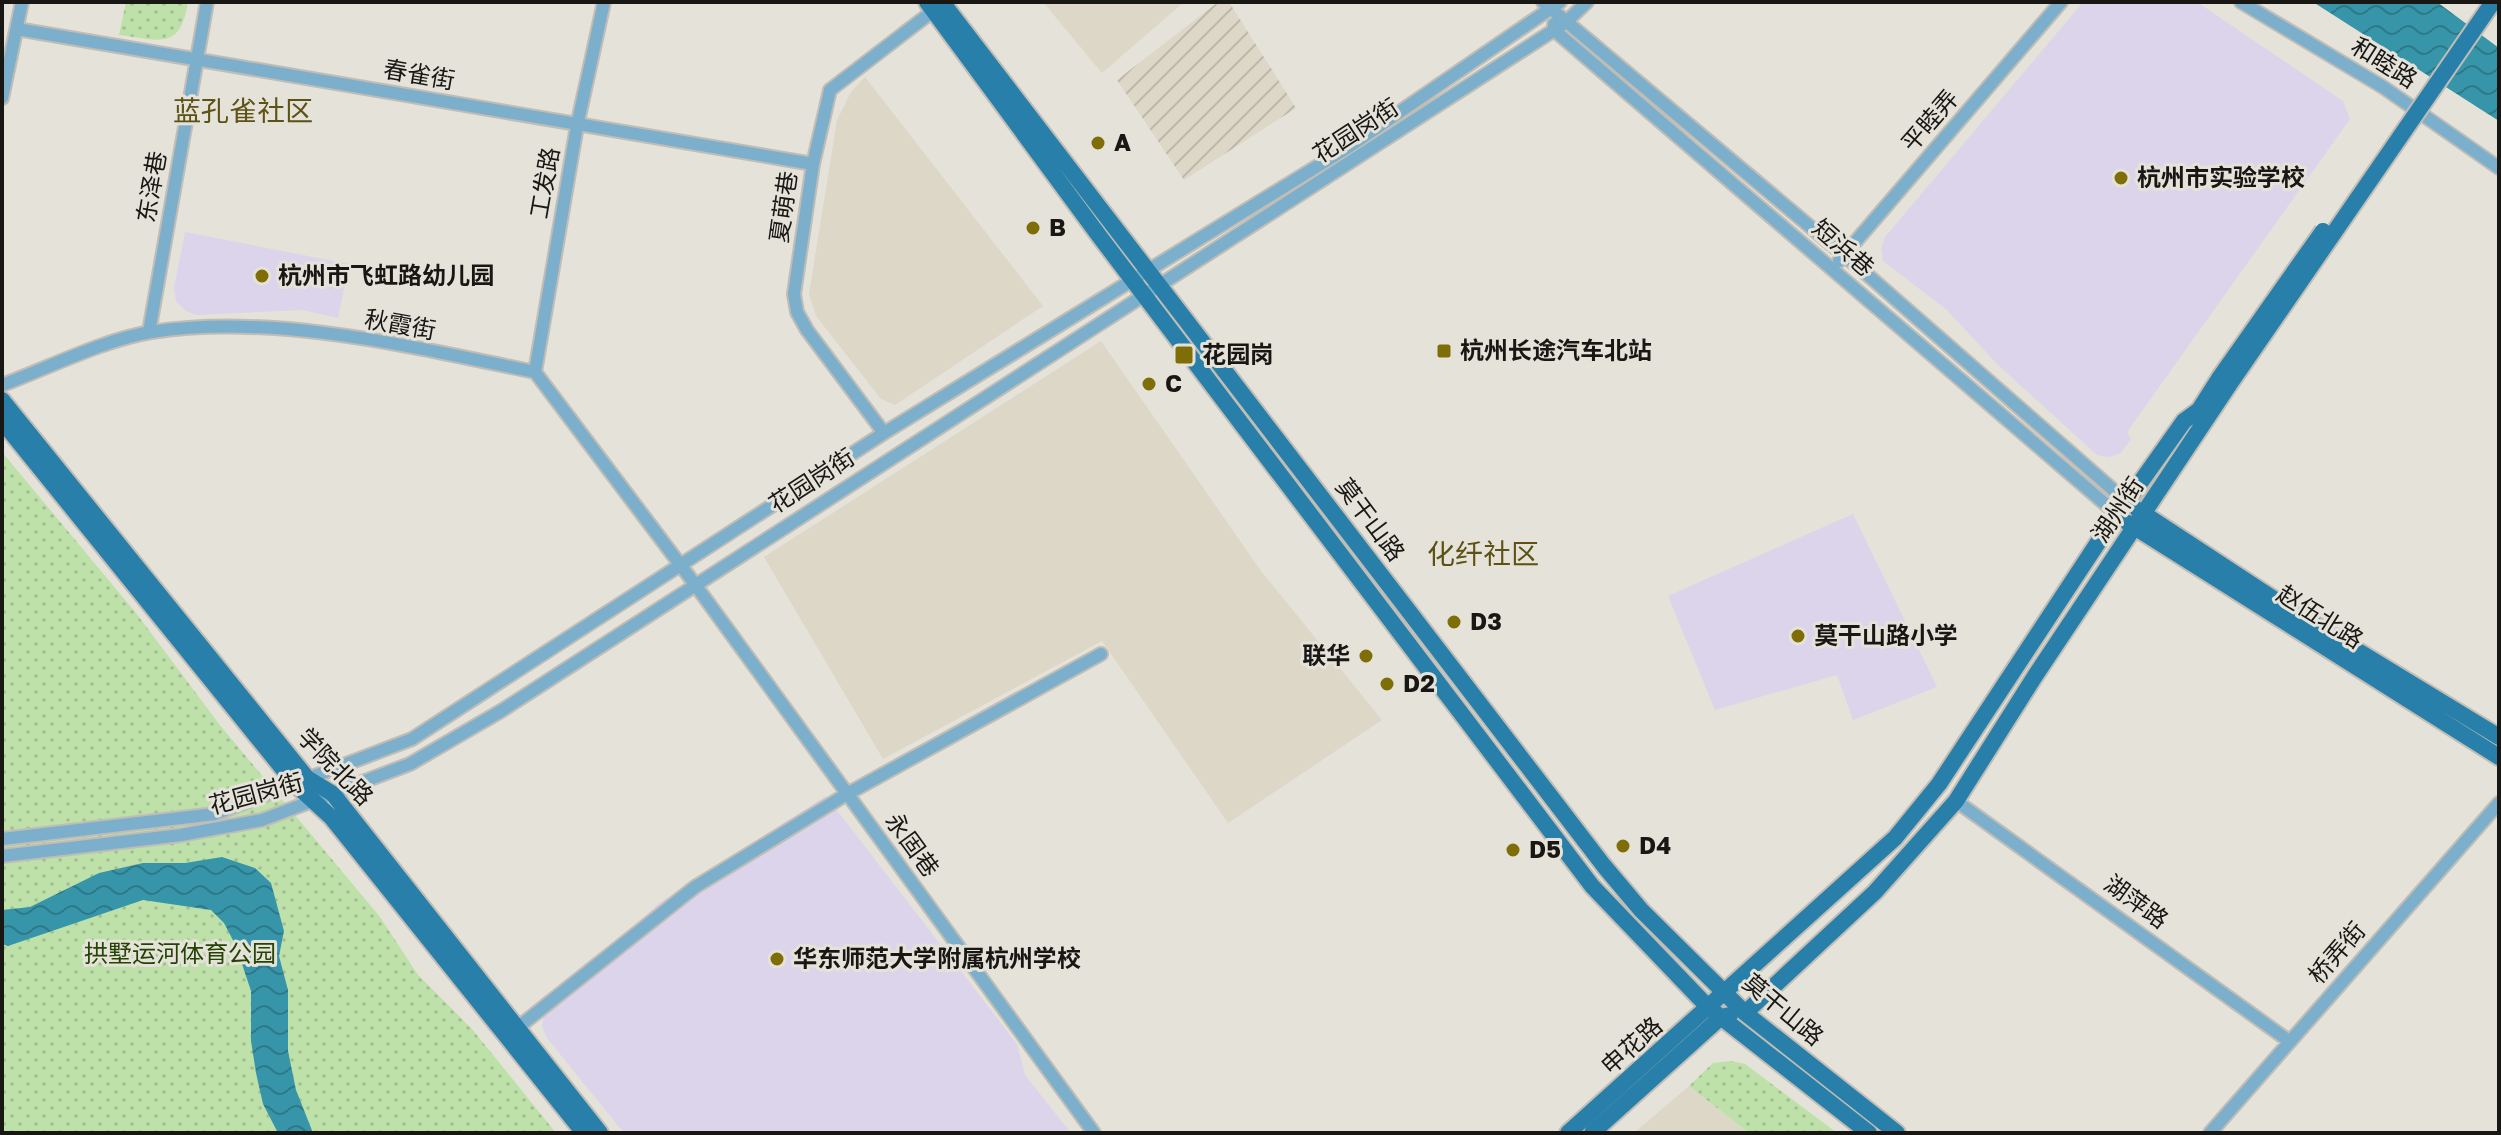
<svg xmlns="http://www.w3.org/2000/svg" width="2501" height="1135" font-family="'Golos Text','Noto Sans SC',sans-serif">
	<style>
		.built { fill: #ddd7c7 }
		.industrial { fill: url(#industrial-furrows) }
		.education { fill: #dbd4ea }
		.park { fill: url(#park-dots) }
		.water { fill: url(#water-waves) }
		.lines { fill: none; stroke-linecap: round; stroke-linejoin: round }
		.minor-casing { stroke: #c0bdb6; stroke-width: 16 }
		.major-casing { stroke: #c0bdb6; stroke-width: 20 }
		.minor { stroke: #7cafcc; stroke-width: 12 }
		.major { stroke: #287fa9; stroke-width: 16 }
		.major-bridge-casing { stroke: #c0bdb6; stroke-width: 20; stroke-linecap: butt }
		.major-bridge { stroke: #287fa9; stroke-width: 16 }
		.poi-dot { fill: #7f6d08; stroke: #e5e2d9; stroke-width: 3 }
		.labels { text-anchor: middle; stroke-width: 6; stroke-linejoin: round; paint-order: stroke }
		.street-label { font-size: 24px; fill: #181714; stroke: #e5e2d9 }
		.poi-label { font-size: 24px; font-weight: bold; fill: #181714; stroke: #e5e2d9; text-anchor: start }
		.park-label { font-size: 24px; fill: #234403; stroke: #e5e2d9 }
		.quarter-label { font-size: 28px; fill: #5d5113; stroke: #e5e2d9 }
	</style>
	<defs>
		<pattern id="industrial-furrows" width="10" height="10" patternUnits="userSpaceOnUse" patternTransform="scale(2)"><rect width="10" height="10" fill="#ddd7c7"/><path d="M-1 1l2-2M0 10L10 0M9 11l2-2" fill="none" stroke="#bdb8aa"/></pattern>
		<pattern id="park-dots" width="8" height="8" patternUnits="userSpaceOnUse" patternTransform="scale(2)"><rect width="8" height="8" fill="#bde1a8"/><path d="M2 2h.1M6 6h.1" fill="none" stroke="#a2c090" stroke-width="1.8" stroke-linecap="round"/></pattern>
		<pattern id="water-waves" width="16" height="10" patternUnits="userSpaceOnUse" patternTransform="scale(2)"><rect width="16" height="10" fill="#3795aa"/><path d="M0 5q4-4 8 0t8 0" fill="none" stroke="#2d7989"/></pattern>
	</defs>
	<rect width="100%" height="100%" fill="#e5e2d9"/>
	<path class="built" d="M 1043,2 L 1184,2 L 1102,73 Z
		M 865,77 L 1043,306 L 895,405 L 881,399 L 816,316 L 809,294 L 837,120 L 851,92 Z
		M 1101,341 L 1261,571 L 1382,720 L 1228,823 L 1102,641 L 883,759 L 764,557 Z
		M 1689,1086 L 1749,1133 L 1634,1133 Z"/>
	<path class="industrial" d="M 1218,2 L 1229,2 L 1296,108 L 1184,180 L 1117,80 Z"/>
	<path class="education" d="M 2083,2 L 2197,2 L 2343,101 L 2350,119 L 2127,432 L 2131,439 L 2121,453 L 2109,457 L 2097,455 L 1997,364 L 1947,310 L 1883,261 L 1881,249 L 1885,237 Z
		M 185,232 L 349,264 L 338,318 L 302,310 L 197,315 L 186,311 L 176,301 L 174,288 Z
		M 1853,514 L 1937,687 L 1853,720 L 1837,675 L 1715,710 L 1668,596 Z
		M 826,796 L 1017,1044 L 1025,1075 L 1071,1133 L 624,1133 L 547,1038 L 542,1026 L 543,1015 L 659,903 Z"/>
	<path class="park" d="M 126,2 L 188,2 C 180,51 160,40 119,35 Z
		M 2,452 L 136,613 L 219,724 L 380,917 L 418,975 L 472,1029 L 556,1133 L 2,1133 Z
		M 1731,1061 L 1745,1064 L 1837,1133 L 1749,1133 L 1689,1086 L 1713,1063 Z"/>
	<path class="water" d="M 2313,2 L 2437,2 L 2499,48 L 2499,121 Z
		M 222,857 L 255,868 L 271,883 L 284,931 L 279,956 L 288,990 L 288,1051 L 296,1090 L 313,1133 L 278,1133 L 263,1104 L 256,1073 L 251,1041 L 251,991 L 236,946 L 224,923 L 211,910 L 143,900 L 8,946 L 2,944 L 2,910 L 30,907 L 99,873 L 143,863 L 185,863 Z"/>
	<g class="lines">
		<g class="minor-casing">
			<path id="minor" d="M 1543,2 L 1870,277 L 2127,502
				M 2241,2 L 2383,87 L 2499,168
				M 1554,24 L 1554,30 L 2118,515
				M 17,29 L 813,164
				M 2,98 L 22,2
				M 1839,261 L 2061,2
				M 149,332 L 207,2
				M 535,372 L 577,126 L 604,2
				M 2,385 C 48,368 103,340 151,332 C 275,313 413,347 535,372 L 694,583 L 1094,1133
				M 884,433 L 807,330 L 797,312 L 794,294 L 813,164 L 830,90 L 933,11
				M 1956,801 L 2289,1041
				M 2,839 L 215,814 L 412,739 L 884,433 L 1347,148 L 1560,2
				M 2,856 L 181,835 L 262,820 L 410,764 L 501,711 L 1565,23 L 1587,2
				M 516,1029 L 695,887 L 847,794 L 1101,654
				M 2210,1133 L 2499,803"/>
		</g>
		<g class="major-casing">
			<path id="major" d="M 927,2 L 1100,237 L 1592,886 L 1708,1007 L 1869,1133
				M 942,2 L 1604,866 L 1641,910 L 1745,1013 L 1897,1133
				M 2,400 L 307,778 L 333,794 L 600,1133
				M 2,421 L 296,785 L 331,817 L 584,1133
				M 2138,510 L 2289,609 L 2499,737
				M 2128,523 L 2499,757
				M 1745,1013 L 1875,892 L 1956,801 L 2035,676 L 2229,385
				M 1568,1133 L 1895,838 L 1939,784 L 2101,538 L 2184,421 L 2199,410 L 2220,377
				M 1592,1133 L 1721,1017 L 1730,1015"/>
		</g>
		<use href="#minor" class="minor"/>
		<use href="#major" class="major"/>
		<g class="major-bridge-casing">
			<path id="major-bridge" d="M 2220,377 L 2323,231
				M 2229,385 L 2493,2"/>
		</g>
		<use href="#major-bridge" class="major-bridge"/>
	</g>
	<g class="poi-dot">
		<circle cx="1098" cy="143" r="8"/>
		<circle cx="2121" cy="178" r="8"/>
		<circle cx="1033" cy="228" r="8"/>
		<circle cx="262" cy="276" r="8"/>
		<rect x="1436" y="343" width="16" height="16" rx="4"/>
		<rect x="1174" y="345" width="20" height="20" rx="4"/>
		<circle cx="1149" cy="384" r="8"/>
		<circle cx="1454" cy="622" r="8"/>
		<circle cx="1798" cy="636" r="8"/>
		<circle cx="1366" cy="656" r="8"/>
		<circle cx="1387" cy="684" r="8"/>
		<circle cx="1623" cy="846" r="8"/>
		<circle cx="1513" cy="850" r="8"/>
		<circle cx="777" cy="959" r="8"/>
	</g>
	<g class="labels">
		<g class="street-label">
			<text transform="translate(2384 63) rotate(32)" y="8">和睦路</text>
			<text transform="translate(419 75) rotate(10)" y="8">春雀街</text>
			<text transform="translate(1930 121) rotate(-49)" y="8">平睦弄</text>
			<text transform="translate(1356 131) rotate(-33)" y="8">花园岗街</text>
			<text transform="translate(545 183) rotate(-80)" y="8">工发路</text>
			<text transform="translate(152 187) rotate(-80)" y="8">东泽巷</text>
			<text transform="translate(784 207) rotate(-82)" y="8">夏萌巷</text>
			<text transform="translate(1843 248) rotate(41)" y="8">短浜巷</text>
			<text transform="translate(400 325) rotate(10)" y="8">秋霞街</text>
			<text transform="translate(812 481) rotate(-33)" y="8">花园岗街</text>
			<text transform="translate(2118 510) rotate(-56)" y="8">湖州街</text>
			<text transform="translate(1370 520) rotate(53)" y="8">莫干山路</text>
			<text transform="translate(2320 617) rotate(32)" y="8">赵伍北路</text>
			<text transform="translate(335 767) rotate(46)" y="8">学院北路</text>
			<text transform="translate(256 794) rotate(-15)" y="8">花园岗街</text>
			<text transform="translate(912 845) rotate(54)" y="8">永固巷</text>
			<text transform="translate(2136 902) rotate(36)" y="8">湖萍路</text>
			<text transform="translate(2337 953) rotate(-49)" y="8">桥弄街</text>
			<text transform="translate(1783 1010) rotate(40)" y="8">莫干山路</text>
			<text transform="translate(1632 1046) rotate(-42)" y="8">申花路</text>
		</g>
		<g class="poi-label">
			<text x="1114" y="151">A</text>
			<text x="2137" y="186">杭州市实验学校</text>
			<text x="1049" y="236">B</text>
			<text x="278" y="284">杭州市飞虹路幼儿园</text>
			<text x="1460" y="359">杭州长途汽车北站</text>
			<text x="1202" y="363">花园岗</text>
			<text x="1165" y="392">C</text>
			<text x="1470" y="630">D3</text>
			<text x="1814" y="644">莫干山路小学</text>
			<text x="1350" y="664" text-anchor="end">联华</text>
			<text x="1403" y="692">D2</text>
			<text x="1639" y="854">D4</text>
			<text x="1529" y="858">D5</text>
			<text x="793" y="967">华东师范大学附属杭州学校</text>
		</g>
		<g class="park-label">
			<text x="180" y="962">拱墅运河体育公园</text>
		</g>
		<g class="quarter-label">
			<text x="243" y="121">蓝孔雀社区</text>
			<text x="1483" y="564">化纤社区</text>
		</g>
	</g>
	<rect width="2501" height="1135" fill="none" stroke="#181714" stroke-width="8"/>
</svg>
